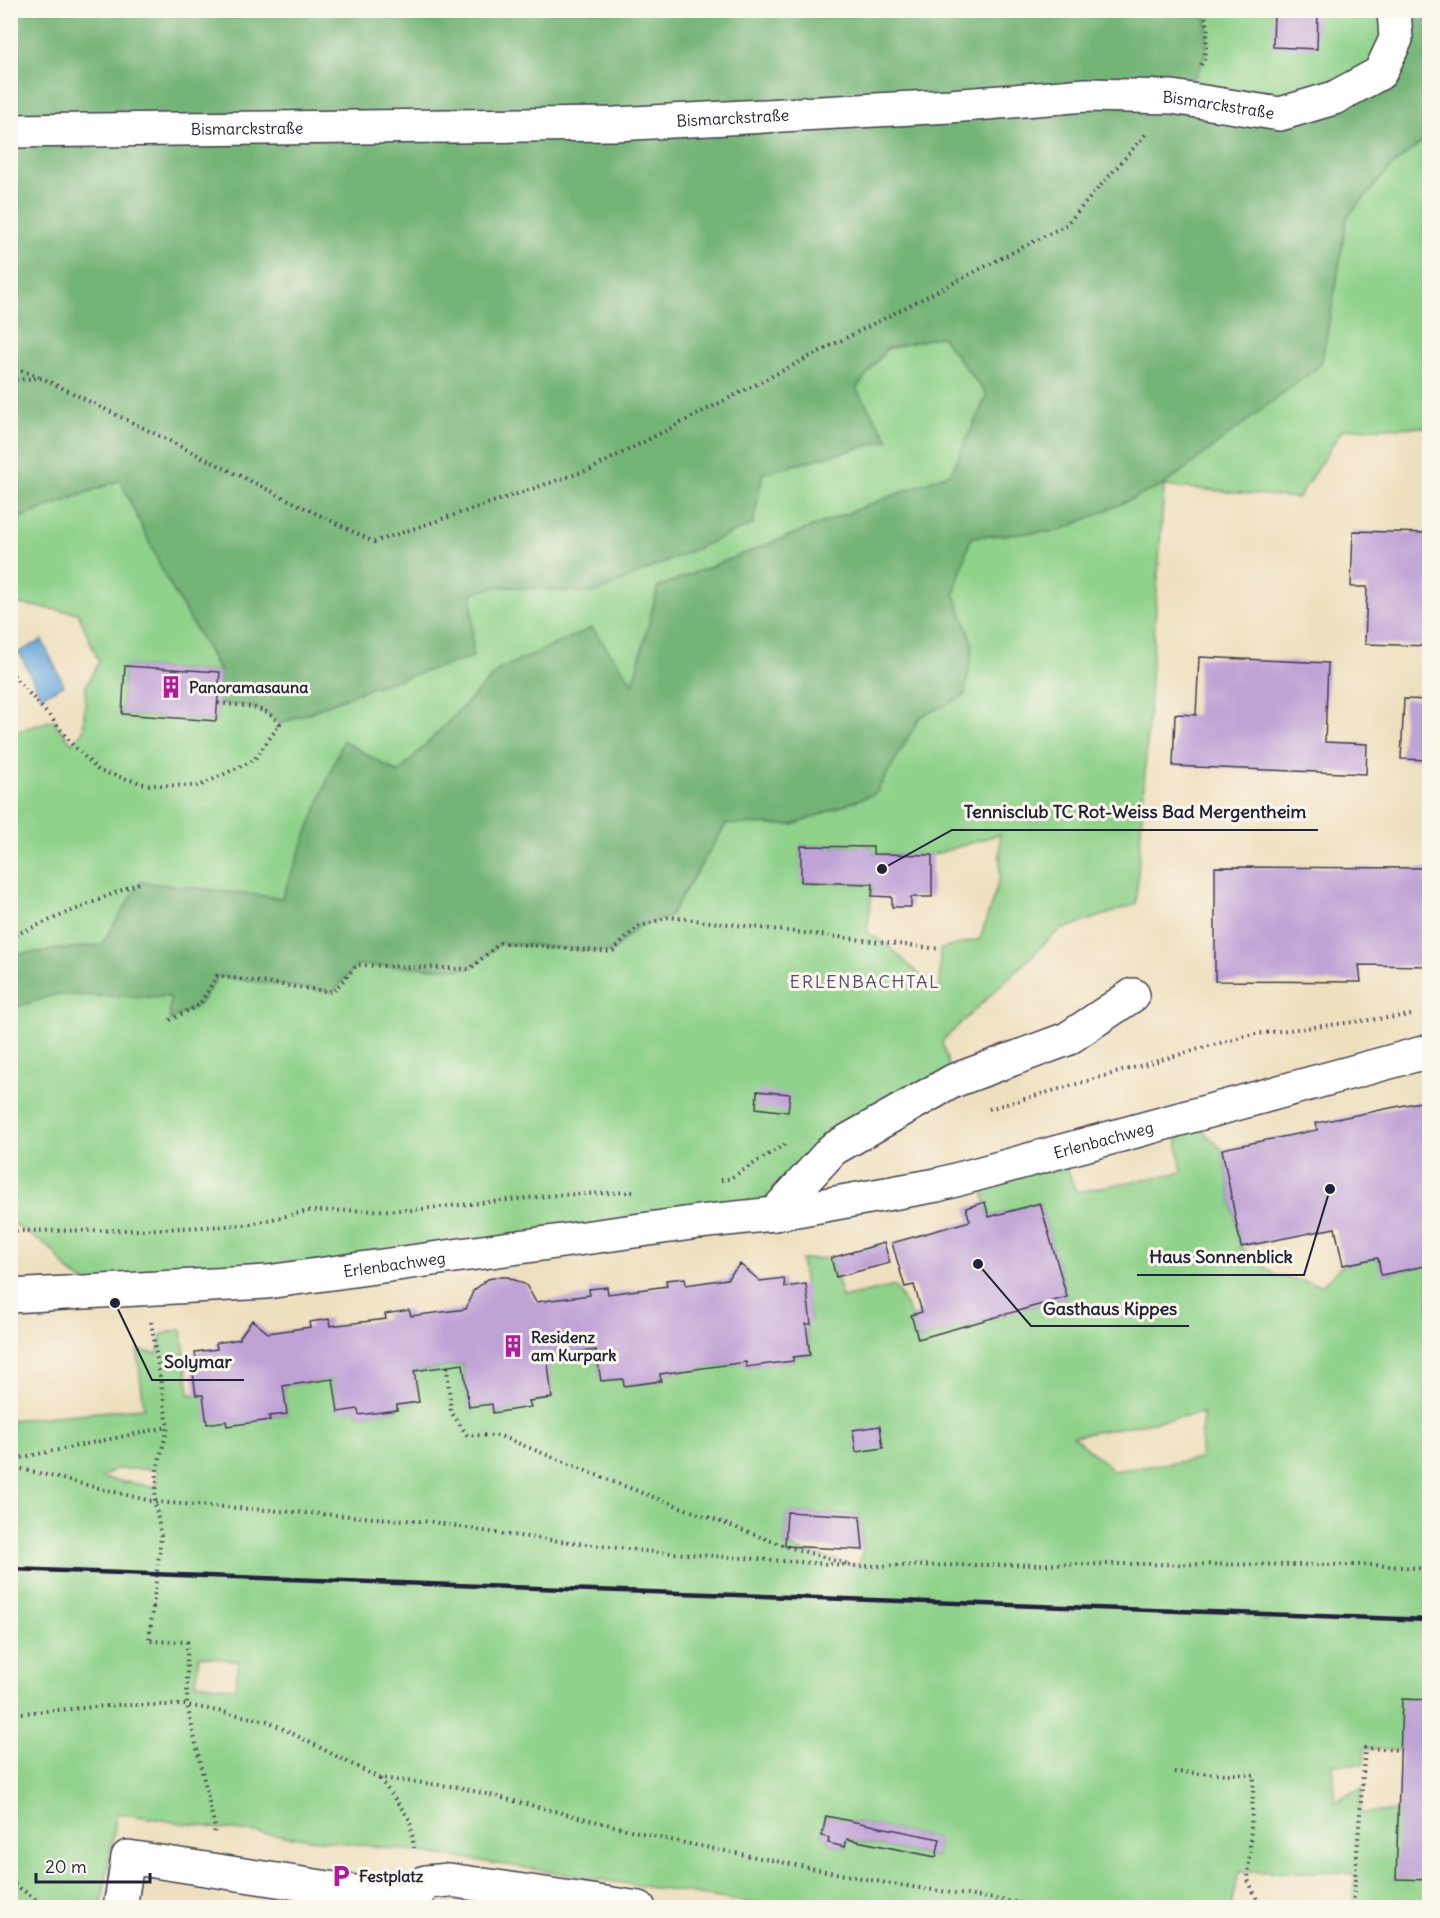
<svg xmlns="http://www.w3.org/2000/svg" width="1440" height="1918" font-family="Delius,sans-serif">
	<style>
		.green { fill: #90d28b; stroke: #597a63; stroke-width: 1.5; fill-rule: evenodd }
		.forest { fill: #74b477; stroke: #4b6b59; stroke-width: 1.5 }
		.water { fill: #6aa8dc; stroke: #46658c; stroke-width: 1.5 }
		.building { fill: #c0a3d6 }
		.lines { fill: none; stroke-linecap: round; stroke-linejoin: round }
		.minor-casing { stroke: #413e4f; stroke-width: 36 }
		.path { stroke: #413e4f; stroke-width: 4; stroke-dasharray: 1.5 4.5; stroke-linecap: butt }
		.minor { stroke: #fff; stroke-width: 33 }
		.rail { stroke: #22223b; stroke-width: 4.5 }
		.path-bridge { stroke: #413e4f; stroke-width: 4; stroke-dasharray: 1.5 4.5; stroke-linecap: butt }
		.labels { text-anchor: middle; stroke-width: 6; stroke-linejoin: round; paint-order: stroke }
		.street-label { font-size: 16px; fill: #22223b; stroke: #fbf7ec }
		.poi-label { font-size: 16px; font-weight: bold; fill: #22223b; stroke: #fbf7ec; text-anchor: start }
		.neighbourhood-label { font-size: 18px; letter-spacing: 1.5px; fill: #594f71; stroke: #fbf7ec }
		.leader { fill: none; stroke: #22223b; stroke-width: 2 }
		.callout-dot { fill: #22223b; stroke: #fbf7ec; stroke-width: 2 }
		.callout-label { font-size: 18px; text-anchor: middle; font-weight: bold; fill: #22223b; stroke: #fbf7ec; stroke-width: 6; stroke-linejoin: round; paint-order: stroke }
	</style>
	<rect width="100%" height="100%" fill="#fbf7ec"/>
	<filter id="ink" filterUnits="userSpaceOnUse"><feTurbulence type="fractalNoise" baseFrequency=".0167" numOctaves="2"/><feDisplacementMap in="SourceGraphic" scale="12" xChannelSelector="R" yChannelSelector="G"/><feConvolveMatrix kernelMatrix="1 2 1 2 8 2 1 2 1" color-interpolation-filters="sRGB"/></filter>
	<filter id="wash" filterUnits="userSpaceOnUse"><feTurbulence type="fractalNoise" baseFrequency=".008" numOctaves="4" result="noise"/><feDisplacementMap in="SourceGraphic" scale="24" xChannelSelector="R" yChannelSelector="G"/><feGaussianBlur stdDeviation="1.35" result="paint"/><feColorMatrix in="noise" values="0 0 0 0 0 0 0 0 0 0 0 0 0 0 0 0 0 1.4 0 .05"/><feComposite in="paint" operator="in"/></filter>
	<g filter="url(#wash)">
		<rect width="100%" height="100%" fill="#eedfbe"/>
		<path class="green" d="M 1203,11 L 1394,11 L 1396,39 L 1334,98 L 1172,97 L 1208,26 Z
			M 1429,136 L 1429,427 L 1343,429 L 1298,498 L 1164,486 L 1136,904 L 1058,931 L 942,1041 L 953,1081 L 895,1115 L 774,1214 L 100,1292 L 70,1273 L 51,1249 L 11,1222 L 10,1009 L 53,995 L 171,997 L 170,1019 L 199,1005 L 217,976 L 333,992 L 357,965 L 470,969 L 500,943 L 612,952 L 637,927 L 669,917 L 726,824 L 793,825 L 876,793 L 920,717 L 964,695 L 973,645 L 954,593 L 971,537 L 1059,531 L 1321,364 L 1336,285 L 1347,217 L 1392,166 ZM 1000,834 L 1000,877 L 980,939 L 940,949 L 940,994 L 885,943 L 867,932 L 873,884 L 802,882 L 801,846 L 872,847 L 873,854 L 932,855 Z
			M 941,336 L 987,395 L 951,473 L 658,587 L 633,685 L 500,669 L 398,773 L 343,741 L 282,898 L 141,882 L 101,945 L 11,955 L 11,733 L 53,720 L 72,743 L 83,731 L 86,686 L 99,662 L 78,613 L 12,603 L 11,521 L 120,480 L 166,578 L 220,672 L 125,666 L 122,714 L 216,721 L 218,703 C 245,706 260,703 280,724 L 367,689 L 471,593 L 500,586 L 594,593 L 763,473 L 889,440 L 855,390 L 886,349 Z
			M 1188,1117 L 1222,1149 L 1241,1247 L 1274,1275 L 1322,1285 L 1343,1265 L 1378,1258 L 1382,1275 L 1429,1265 L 1429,1700 L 1403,1699 L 1401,1750 L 1365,1748 L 1364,1764 L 1332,1764 L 1335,1801 L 1362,1788 L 1360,1813 L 1399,1811 L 1429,1880 L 1429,1907 L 1349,1907 L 1353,1906 L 1355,1875 L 1344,1872 L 1239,1872 L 1231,1907 L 777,1907 L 415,1851 L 215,1828 L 117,1813 L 101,1907 L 11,1908 L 11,1420 L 144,1408 L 137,1350 L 157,1354 L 162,1334 L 182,1329 L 189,1394 L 203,1395 L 226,1421 L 227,1426 L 269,1416 L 287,1414 L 283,1386 L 333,1379 L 338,1411 L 358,1409 L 359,1415 L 397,1410 L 397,1405 L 418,1402 L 414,1371 L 463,1364 L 469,1407 L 492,1404 L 494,1413 L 530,1407 L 529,1401 L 552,1398 L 547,1356 L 596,1350 L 601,1381 L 623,1379 L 625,1386 L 661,1381 L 660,1374 L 746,1362 L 747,1367 L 793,1361 L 793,1357 L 810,1355 L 806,1324 L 811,1323 L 801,1260 L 831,1258 L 842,1298 L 895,1286 L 911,1315 L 918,1339 L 1067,1297 L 1040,1203 L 989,1217 L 979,1174 L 1061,1152 L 1076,1192 L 1182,1172 L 1174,1121 ZM 1203,1413 L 1200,1459 L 1114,1471 L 1073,1436 ZM 114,1469 L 157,1469 L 156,1487 L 102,1478 ZM 787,1512 L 860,1516 L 863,1550 L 857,1566 L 785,1546 ZM 199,1656 L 239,1661 L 235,1688 L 196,1683 ZM 826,1816 L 939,1839 L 936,1857 L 847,1839 L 845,1847 L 828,1843 L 829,1838 L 822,1836 Z"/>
		<path class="forest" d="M 11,11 L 1203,11 C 1211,33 1208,58 1194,77 C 1188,85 1179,91 1173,97 L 1242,108 L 1380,73 L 1407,11 L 1429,17 L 1429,136 L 1392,166 L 1347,217 L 1336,285 L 1321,364 L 1164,485 L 1059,531 L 971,537 L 954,593 L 973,645 L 964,696 L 920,717 L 876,793 L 793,825 L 726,824 L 669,917 L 637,927 L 612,952 L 501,943 L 470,969 L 357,965 L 333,992 L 218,976 L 199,1005 L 170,1020 L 170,997 L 53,995 L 11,1009 L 11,955 L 101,945 L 141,882 L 282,898 L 343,740 L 398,773 L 500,669 L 592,628 L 633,684 L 658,587 L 951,473 L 987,395 L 941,336 L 886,349 L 856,389 L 889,440 L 763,473 L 753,524 L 594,593 L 500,586 L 472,593 L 473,657 L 367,689 L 280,724 C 260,703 245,706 218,703 L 220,671 L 166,578 L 120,480 L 11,521 Z"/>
		<path class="water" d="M 42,640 L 64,685 L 41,696 L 19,652 Z"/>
		<g id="blocks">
			<path class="building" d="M 1274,10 L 1318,10 L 1317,49 L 1273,47 Z
				M 1353,531 L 1430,533 L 1430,646 L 1365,644 L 1367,587 L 1351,587 Z
				M 1199,657 L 1328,663 L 1325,742 L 1367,744 L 1366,774 L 1173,766 L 1175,714 L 1196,715 Z
				M 125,666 L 220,672 L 216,721 L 122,714 Z
				M 1404,699 L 1430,700 L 1430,760 L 1401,759 Z
				M 801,846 L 873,847 L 873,854 L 932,855 L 932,897 L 911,897 L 911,907 L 892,907 L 892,897 L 872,896 L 873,884 L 801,882 Z
				M 1215,867 L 1430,868 L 1430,966 L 1359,965 L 1361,982 L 1215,981 Z
				M 757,1091 L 790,1094 L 788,1112 L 756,1108 Z
				M 1430,1100 L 1430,1265 L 1381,1275 L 1378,1258 L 1343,1265 L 1335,1228 L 1241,1247 L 1222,1149 L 1317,1130 L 1316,1123 Z
				M 985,1202 L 989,1217 L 1040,1203 L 1067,1297 L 918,1339 L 911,1315 L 922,1312 L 914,1285 L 905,1287 L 892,1243 L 970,1221 L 966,1208 Z
				M 884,1243 L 890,1263 L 836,1277 L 831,1258 Z
				M 740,1264 L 760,1281 L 784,1278 L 785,1287 L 806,1284 L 811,1324 L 806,1324 L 810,1355 L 793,1357 L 793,1361 L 746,1367 L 746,1362 L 660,1374 L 661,1381 L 624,1386 L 623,1379 L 601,1381 L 596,1350 L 547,1356 L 552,1398 L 529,1401 L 531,1407 L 493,1413 L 492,1404 L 469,1407 L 463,1364 L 414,1371 L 419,1402 L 397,1405 L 397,1410 L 359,1415 L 358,1409 L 338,1412 L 333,1379 L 283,1386 L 287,1414 L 269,1416 L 270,1420 L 227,1426 L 226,1421 L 207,1424 L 203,1395 L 196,1395 L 193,1373 L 198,1372 L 195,1352 L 217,1349 L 216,1343 L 240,1339 L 240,1337 L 252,1320 L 268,1333 L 310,1327 L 309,1322 L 329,1319 L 330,1326 L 386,1319 L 385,1314 L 409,1310 L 411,1316 L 466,1309 L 473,1291 L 488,1279 L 498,1277 L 508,1277 L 526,1285 L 536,1302 L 590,1295 L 589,1289 L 607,1287 L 608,1294 L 667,1286 L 666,1280 L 685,1278 L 686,1285 L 727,1279 Z
				M 880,1426 L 883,1448 L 856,1452 L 853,1430 Z
				M 787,1512 L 860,1516 L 863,1550 L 785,1546 Z
				M 1402,1699 L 1430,1700 L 1430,1880 L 1396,1879 Z
				M 826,1816 L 940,1839 L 936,1857 L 847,1839 L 845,1847 L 828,1843 L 829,1838 L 822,1836 Z"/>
		</g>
	</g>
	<g filter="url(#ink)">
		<use href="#blocks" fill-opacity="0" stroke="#413e4f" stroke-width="1.5"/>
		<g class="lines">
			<g class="minor-casing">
				<g id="minor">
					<path id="s1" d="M 10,131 L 615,124 L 950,106 L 1086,95 L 1172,97 L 1280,114 L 1334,98 L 1380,73 L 1396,39 L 1394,10"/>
					<path d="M 774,1214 L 833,1149 L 953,1081 L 1067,1039 L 1133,995"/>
					<path id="s2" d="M 10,1296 L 267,1282 L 699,1222 L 774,1214 L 937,1185 L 1430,1051"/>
					<path d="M 120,1908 L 128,1857 L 413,1901"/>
					<path d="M 412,1908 L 413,1901 L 426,1882 L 449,1880 L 639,1908"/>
				</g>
			</g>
			<path class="path" d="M 1201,65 L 1205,58 L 1208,26 L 1203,10
				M 10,366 L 39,377
				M 10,380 L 42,378 L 374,542 L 591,469 L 1066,225 L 1146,134
				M 10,670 L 18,681 L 53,720 L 72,744 L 99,771 L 148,785 L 199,786 L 254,760 L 280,724 L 269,713 L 253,707 L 218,703
				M 10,937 L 141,882
				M 170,1020 L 199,1005 L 217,976 L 333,992 L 357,965 L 470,969 L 500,943 L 612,952 L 637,927 L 669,917 L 940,949
				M 989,1109 L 1248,1035 L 1411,1015
				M 721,1180 L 729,1179 L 787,1143
				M 10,1231 L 139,1230 L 246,1225 L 308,1211 L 411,1210 L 557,1195 L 633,1192
				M 151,1322 L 168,1427 L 157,1469 L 156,1488 L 155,1502 L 161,1536
				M 447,1367 L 451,1412 L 467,1435 L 500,1436 L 624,1486 L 785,1546 L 848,1564
				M 10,1460 L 168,1427
				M 10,1466 L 155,1502 L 432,1522 L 502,1534 L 643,1551 L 857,1566 L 1120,1564 L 1375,1565 L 1430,1569
				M 153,1607 L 149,1641 L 187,1642 L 187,1705 L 215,1828 L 214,1834
				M 10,1714 L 119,1705 L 187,1705 L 268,1721 L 379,1778 L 458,1787 L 670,1840 L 886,1883 L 1055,1908
				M 1174,1772 L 1254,1775 L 1248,1880 L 1261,1908
				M 380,1779 L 410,1820 L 414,1848
				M 10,1881 L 48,1908
				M 1349,1908 L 1353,1906 L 1365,1748 L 1401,1750"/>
			<use href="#minor" class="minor"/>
			<path class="rail" d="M 10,1569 L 1430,1620"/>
			<path class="path-bridge" d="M 153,1607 L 161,1536"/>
		</g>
	</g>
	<defs>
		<g id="building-bare" transform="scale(1.8)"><path d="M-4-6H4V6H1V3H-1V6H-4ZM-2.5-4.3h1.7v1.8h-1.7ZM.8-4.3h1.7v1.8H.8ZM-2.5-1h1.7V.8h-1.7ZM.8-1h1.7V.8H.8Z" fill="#b5179e" stroke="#fbf7ec" stroke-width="2.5" paint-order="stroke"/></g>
		<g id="parking-bare" transform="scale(1.8)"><path d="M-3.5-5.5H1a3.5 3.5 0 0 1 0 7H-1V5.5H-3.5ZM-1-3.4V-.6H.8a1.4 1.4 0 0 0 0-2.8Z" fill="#b5179e" stroke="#fbf7ec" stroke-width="2.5" paint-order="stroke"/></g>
	</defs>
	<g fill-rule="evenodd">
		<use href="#building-bare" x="171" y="687"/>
		<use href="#building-bare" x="513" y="1346"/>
		<use href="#parking-bare" x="341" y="1876"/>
	</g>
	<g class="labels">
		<g class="street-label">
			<text dy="6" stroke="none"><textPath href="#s1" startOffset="1210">Bismarckstraße</textPath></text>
			<text dy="6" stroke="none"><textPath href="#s1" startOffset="723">Bismarckstraße</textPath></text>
			<text dy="6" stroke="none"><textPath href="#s1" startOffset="237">Bismarckstraße</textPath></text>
			<text dy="6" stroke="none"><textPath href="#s2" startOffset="1107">Erlenbachweg</textPath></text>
			<text dy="6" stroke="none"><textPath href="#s2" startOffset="386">Erlenbachweg</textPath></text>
		</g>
		<g class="poi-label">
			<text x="189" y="693">Panoramasauna</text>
			<text x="531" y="1343">Residenz<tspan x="531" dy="18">am Kurpark</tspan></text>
			<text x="359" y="1882">Festplatz</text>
		</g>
		<g class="neighbourhood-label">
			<text x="865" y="988">ERLENBACHTAL</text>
		</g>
	</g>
	<path class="leader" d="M882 869L952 830H1318M1330 1189L1304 1275H1137M978 1264L1031 1326H1189M115 1303L152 1380H244"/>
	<g class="callout-dot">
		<circle cx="882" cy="869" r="6"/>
		<circle cx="1330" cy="1189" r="6"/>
		<circle cx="978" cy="1264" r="6"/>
		<circle cx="115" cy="1303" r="6"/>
	</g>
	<g class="callout-label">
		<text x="1135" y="818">Tennisclub TC Rot-Weiss Bad Mergentheim</text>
		<text x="1221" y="1263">Haus Sonnenblick</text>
		<text x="1110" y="1315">Gasthaus Kippes</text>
		<text x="198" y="1368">Solymar</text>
	</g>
	<rect width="1440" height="1918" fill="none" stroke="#fbf7ec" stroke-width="36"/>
	<path d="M36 1873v9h114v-9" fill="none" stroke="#22223b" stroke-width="3"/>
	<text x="45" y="1873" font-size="18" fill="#22223b" stroke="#fbf7ec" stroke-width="4.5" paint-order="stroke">20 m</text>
</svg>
